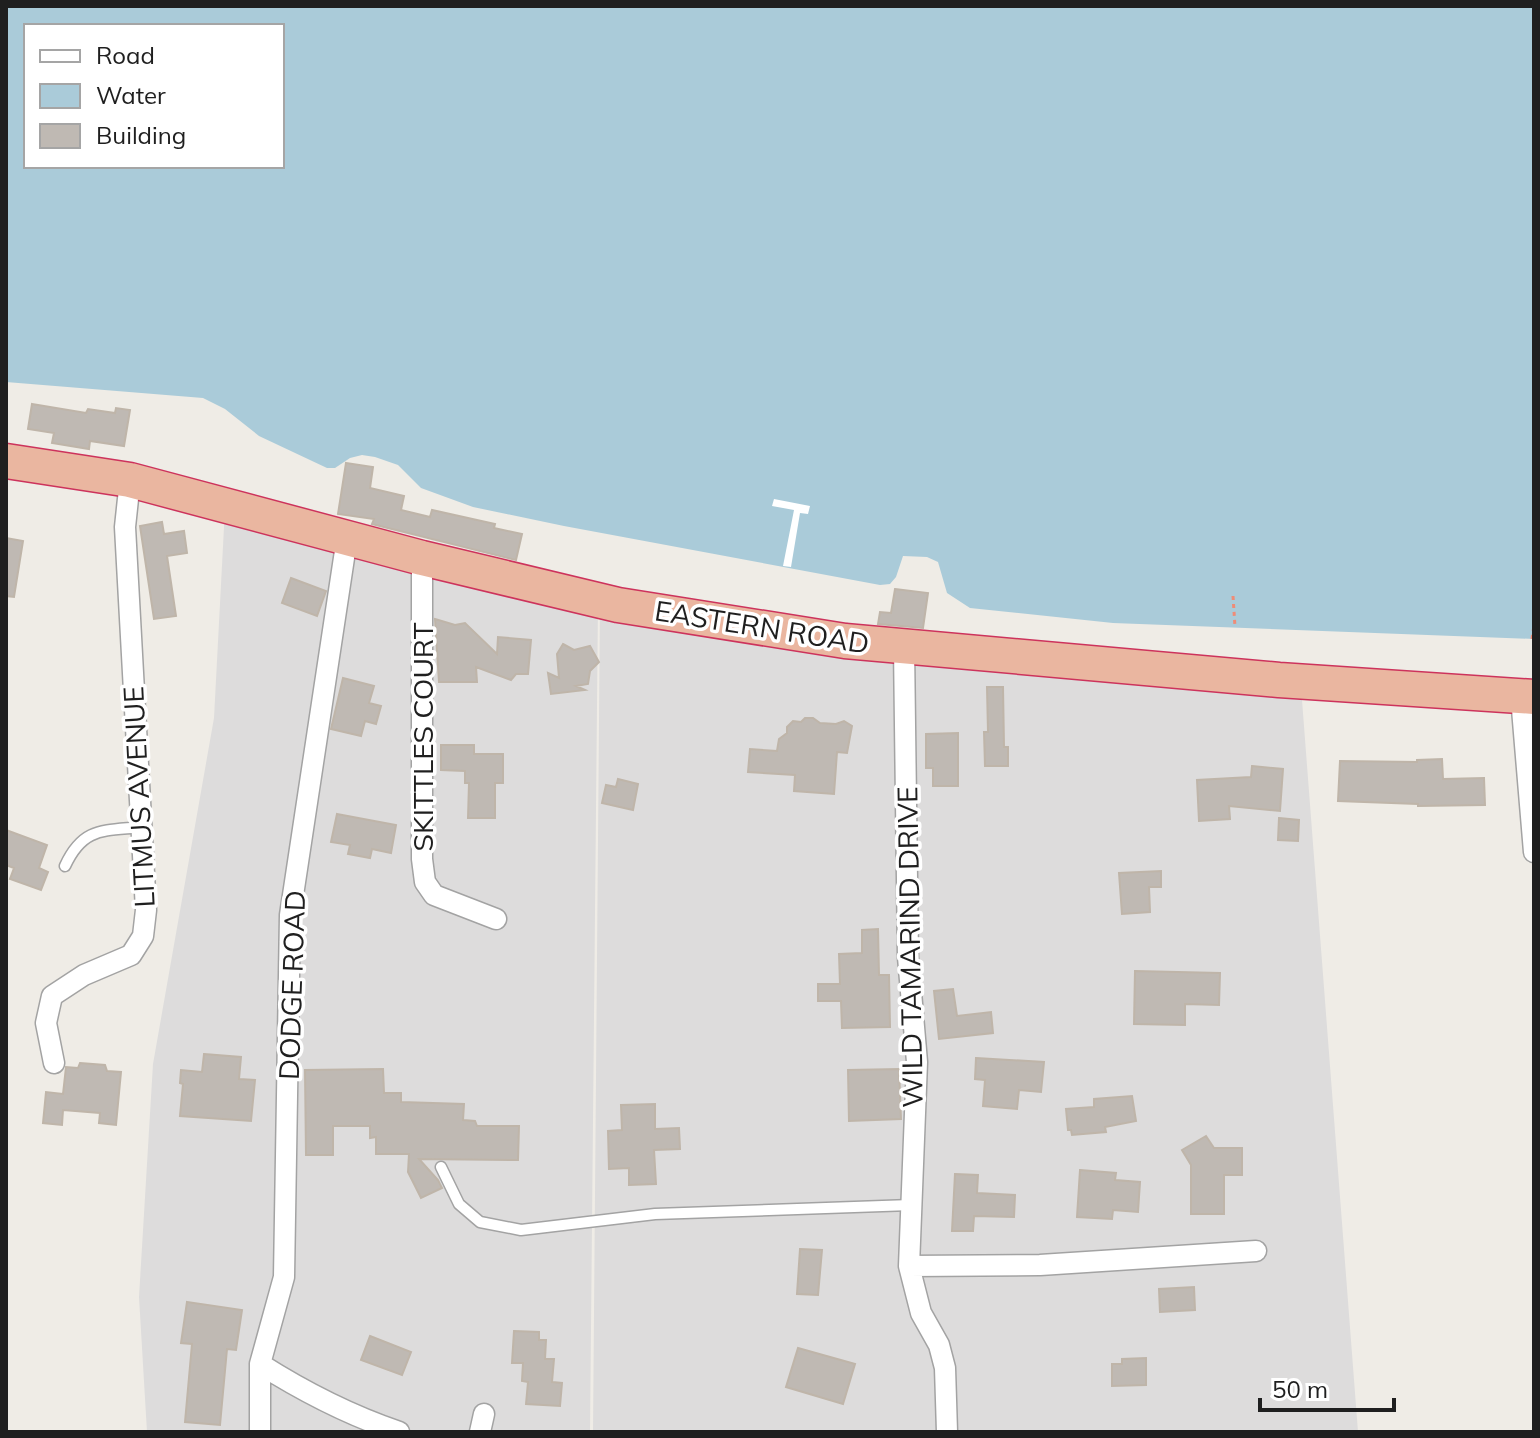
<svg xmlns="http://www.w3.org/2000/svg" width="1540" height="1438" font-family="Mulish,sans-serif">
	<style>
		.residential { fill: #dddcdc }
		.water { fill: #aacbd9; fill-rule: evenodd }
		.pier { fill: #fff }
		.building { fill: #bfb9b3; stroke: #bfb5a9; stroke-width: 2 }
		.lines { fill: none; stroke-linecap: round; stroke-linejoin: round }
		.service-casing { stroke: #a3a3a3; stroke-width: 13 }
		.minor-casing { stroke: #a3a3a3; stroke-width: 23 }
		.trunk-casing { stroke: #cd335c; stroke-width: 37 }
		.path { stroke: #ef8c77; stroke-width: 3; stroke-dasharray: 4 4; stroke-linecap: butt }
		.service { stroke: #fff; stroke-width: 10 }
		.minor { stroke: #fff; stroke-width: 20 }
		.trunk { stroke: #eab6a0; stroke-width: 34 }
		.labels { text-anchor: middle; stroke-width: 7; stroke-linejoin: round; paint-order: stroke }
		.street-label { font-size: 28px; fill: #1f1f1f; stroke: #fff }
	</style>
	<rect width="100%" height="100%" fill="#efece6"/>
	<path class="residential" d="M 225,508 L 598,603 L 590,1432 L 147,1432 L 139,1297 L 153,1064 L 214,718 Z
		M 600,603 L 917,664 L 1302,700 L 1358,1432 L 593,1432 Z"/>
	<path class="water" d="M 6,6 L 1534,6 L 1534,639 L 1113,623 L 970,608 L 947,593 L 938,562 L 927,557 L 903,556 L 896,577 L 890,584 L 880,585 L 564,526 L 473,507 L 421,488 L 398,465 L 375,457 L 362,455 L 350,458 L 335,468 L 327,468 L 259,436 L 225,409 L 203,398 L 6,382 ZM 26,26 L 282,26 L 282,166 L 26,166 Z"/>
	<path class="pier" d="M 774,499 L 810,506 L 808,514 L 800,513 L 791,567 L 783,566 L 794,510 L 772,506 Z"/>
	<path class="building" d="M 32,404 L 86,413 L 88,409 L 115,413 L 116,408 L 130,410 L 124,446 L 90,441 L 89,449 L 52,443 L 54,433 L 28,429 Z
		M 346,463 L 373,467 L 370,488 L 404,496 L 401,510 L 430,517 L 432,510 L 495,524 L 494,528 L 522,534 L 516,560 L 372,524 L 374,519 L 338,514 Z
		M 162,522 L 164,534 L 184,531 L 187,553 L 167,556 L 176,616 L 154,619 L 140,526 Z
		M 6,538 L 23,541 L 14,597 L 6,596 Z
		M 291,578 L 326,591 L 317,616 L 282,603 Z
		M 895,589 L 928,593 L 923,628 L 878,624 L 880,612 L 891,613 Z
		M 435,619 L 455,625 L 465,623 L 497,654 L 498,637 L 531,640 L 528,674 L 516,674 L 511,680 L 476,667 L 477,682 L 439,682 Z
		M 563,644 L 574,650 L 590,646 L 599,662 L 590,671 L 588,684 L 576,686 L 585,690 L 551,694 L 548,673 L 559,678 L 557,654 Z
		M 343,678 L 374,686 L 369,703 L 381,706 L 376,724 L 365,721 L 361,736 L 331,729 Z
		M 987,687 L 1003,687 L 1004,747 L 1008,747 L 1008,766 L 985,766 L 984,732 L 988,732 Z
		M 805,718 L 813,718 L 820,723 L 836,724 L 844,721 L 852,726 L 847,753 L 837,752 L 834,794 L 794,791 L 795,775 L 748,772 L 750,749 L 777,751 L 779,739 L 787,733 L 787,727 L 793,721 L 801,722 Z
		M 958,733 L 958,786 L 933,786 L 933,768 L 926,768 L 926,734 Z
		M 441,745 L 474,745 L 474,754 L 503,754 L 503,783 L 495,783 L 495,818 L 468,818 L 469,783 L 465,783 L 465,771 L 441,770 Z
		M 1442,759 L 1443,779 L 1484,778 L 1485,805 L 1418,806 L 1418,804 L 1338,801 L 1340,761 L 1417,762 L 1417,760 Z
		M 1252,766 L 1283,769 L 1280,811 L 1229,806 L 1230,819 L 1199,821 L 1197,780 L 1251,777 Z
		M 618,779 L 638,784 L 633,810 L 602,803 L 606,785 L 616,787 Z
		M 337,814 L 396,825 L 391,853 L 372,849 L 370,858 L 348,854 L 350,845 L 331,842 Z
		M 1279,818 L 1299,820 L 1298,841 L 1278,840 Z
		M 6,830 L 47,845 L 39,868 L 48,872 L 41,890 L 10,879 L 14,868 L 6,865 Z
		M 1161,871 L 1161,887 L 1149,887 L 1150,912 L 1122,914 L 1119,873 Z
		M 878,929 L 879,975 L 889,975 L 890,1027 L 842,1028 L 841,1001 L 818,1001 L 818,984 L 840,984 L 839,954 L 862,953 L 862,930 Z
		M 1135,971 L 1220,973 L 1219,1005 L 1185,1004 L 1185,1025 L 1134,1024 Z
		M 953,989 L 957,1016 L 991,1012 L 993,1033 L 939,1039 L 934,991 Z
		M 204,1054 L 241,1057 L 239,1079 L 255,1080 L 251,1121 L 180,1116 L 183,1084 L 180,1083 L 181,1070 L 202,1072 Z
		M 976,1058 L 1044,1062 L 1041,1092 L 1019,1090 L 1017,1109 L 983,1106 L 985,1080 L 975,1079 Z
		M 80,1063 L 105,1065 L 107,1071 L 121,1072 L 116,1125 L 99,1123 L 100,1113 L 63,1110 L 62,1125 L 43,1123 L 46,1092 L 63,1094 L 66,1067 L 78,1068 Z
		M 383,1069 L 384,1093 L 401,1093 L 401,1102 L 464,1104 L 463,1120 L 475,1121 L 477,1126 L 519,1126 L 518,1160 L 419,1159 L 438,1180 L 442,1188 L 421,1198 L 408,1172 L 409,1154 L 376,1154 L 376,1137 L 370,1138 L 370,1126 L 333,1126 L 333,1155 L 306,1155 L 305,1070 Z
		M 899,1069 L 901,1119 L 849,1121 L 848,1070 Z
		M 1132,1096 L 1136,1121 L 1105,1127 L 1106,1132 L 1072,1135 L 1071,1130 L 1068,1130 L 1066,1109 L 1094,1107 L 1094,1099 Z
		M 655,1104 L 655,1129 L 679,1128 L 680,1149 L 654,1150 L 656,1184 L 629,1185 L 629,1168 L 609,1169 L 608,1131 L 622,1130 L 621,1105 Z
		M 1206,1136 L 1214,1148 L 1242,1148 L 1242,1175 L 1224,1175 L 1224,1214 L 1191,1214 L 1191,1165 L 1182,1150 Z
		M 1080,1170 L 1116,1173 L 1115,1180 L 1140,1182 L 1138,1212 L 1113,1210 L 1112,1219 L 1077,1217 Z
		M 955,1174 L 978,1175 L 977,1193 L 1015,1195 L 1014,1217 L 974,1216 L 973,1231 L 952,1231 Z
		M 800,1249 L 822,1250 L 818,1295 L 797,1294 Z
		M 1194,1287 L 1195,1310 L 1160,1312 L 1159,1289 Z
		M 187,1302 L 242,1310 L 236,1350 L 227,1349 L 220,1425 L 185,1422 L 192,1344 L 181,1343 Z
		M 514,1331 L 539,1332 L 539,1340 L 546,1340 L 545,1359 L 554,1359 L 552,1382 L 562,1383 L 560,1406 L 526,1404 L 528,1382 L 522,1381 L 523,1363 L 512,1363 Z
		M 370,1336 L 411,1352 L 402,1375 L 361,1360 Z
		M 798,1348 L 855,1364 L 843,1404 L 786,1387 Z
		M 1146,1358 L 1146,1385 L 1112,1386 L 1112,1364 L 1122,1364 L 1122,1359 Z"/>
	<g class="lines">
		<g class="service-casing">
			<path id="service" d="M 65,866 C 83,827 103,831 141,827
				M 441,1167 L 459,1204 L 480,1222 L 521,1230 L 655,1214 L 911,1205"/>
		</g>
		<g class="minor-casing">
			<path id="minor" d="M 422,558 L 422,859 L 425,882 L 434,895 L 496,919
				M 904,647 L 908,957 L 917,1062 L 909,1266 L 921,1313 L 939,1345 L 945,1368 L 947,1432
				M 1521,697 L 1534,852
				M 54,1063 L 46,1023 L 52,996 L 84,975 L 131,955 L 143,936 L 146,910 L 125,527 L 130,480
				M 909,1266 L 1040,1265 L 1256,1251
				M 260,1364 C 304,1392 349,1415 399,1432
				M 260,1432 L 260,1364 L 284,1277 L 290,915 L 347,538
				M 480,1432 L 484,1414"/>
		</g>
		<g class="trunk-casing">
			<path id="trunk" d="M 6,461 L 130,480 L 422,558 L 618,605 L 845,641 L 1279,680 L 1534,697"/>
		</g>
		<path class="path" d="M 1233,596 L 1235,627
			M 1532,639 L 1534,625"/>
		<use href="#service" class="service"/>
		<use href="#minor" class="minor"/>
		<use href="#trunk" class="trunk"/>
	</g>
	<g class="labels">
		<g class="street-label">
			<text transform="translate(762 627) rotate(9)" y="10">EASTERN ROAD</text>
			<text transform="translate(423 737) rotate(-90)" y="10">SKITTLES COURT</text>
			<text transform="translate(139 797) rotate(-93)" y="10">LITMUS AVENUE</text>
			<text transform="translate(910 947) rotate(-91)" y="10">WILD TAMARIND DRIVE</text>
			<text transform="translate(292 985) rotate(-88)" y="10">DODGE ROAD</text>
		</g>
	</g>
	<rect width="1540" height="1438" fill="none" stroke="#1f1f1f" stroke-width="16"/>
	<rect x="24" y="24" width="260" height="144" fill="#ffffff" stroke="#a5a5a5" stroke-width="2"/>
	<rect x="40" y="50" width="40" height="12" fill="#ffffff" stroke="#a5a5a5" stroke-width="2"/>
	<text x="96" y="64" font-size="24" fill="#1f1f1f">Road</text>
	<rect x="40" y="84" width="40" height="24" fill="#aacbd9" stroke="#a5a5a5" stroke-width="2"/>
	<text x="96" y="104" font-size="24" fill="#1f1f1f">Water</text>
	<rect x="40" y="124" width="40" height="24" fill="#bfb9b3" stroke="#a5a5a5" stroke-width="2"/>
	<text x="96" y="144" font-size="24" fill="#1f1f1f">Building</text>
	<path d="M1260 1398v12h134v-12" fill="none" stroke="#1f1f1f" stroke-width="4"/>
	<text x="1272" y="1398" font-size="24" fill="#1f1f1f" stroke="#ffffff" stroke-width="6" paint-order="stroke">50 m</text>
</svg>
